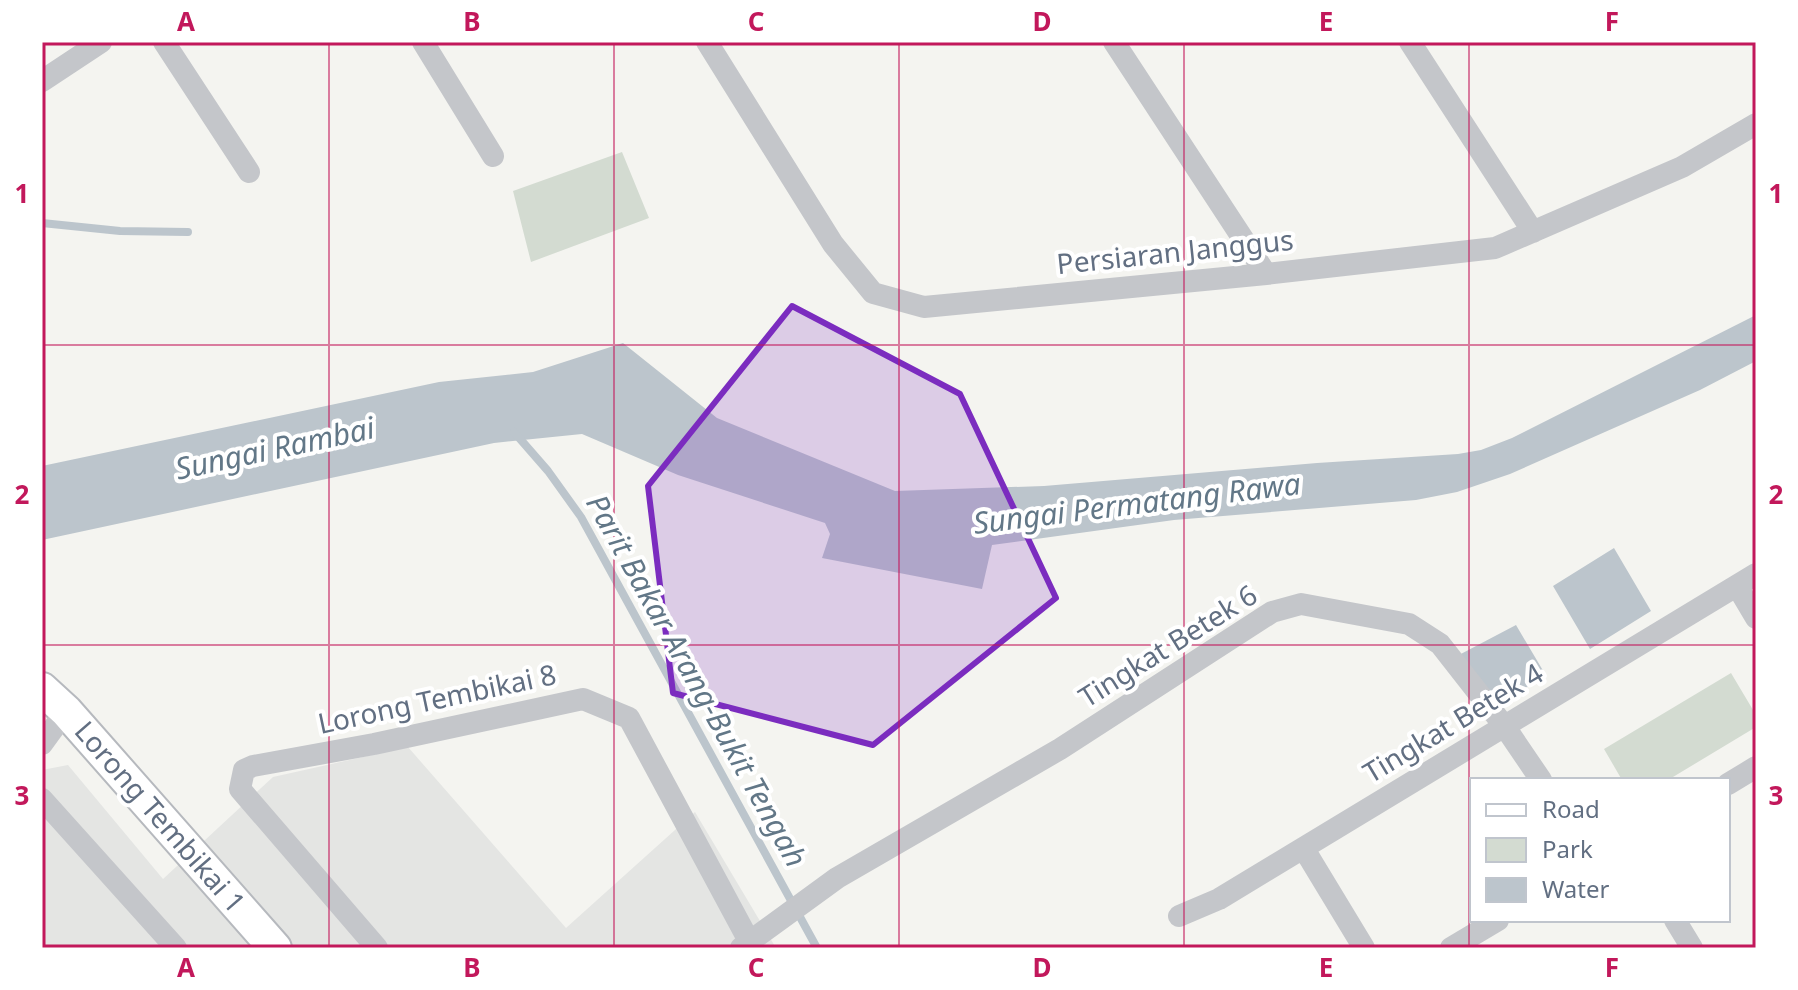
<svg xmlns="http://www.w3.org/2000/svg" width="1798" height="990" font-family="'Noto Sans',sans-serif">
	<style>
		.built { fill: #e4e5e3 }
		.green { fill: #d3dbd1 }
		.water { fill: #bcc5cc }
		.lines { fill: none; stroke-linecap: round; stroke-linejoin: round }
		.stream { stroke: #bcc5cc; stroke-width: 8 }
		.secondary-casing { stroke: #b6b9be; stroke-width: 36 }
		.street { stroke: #c4c6ca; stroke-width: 22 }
		.secondary { stroke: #fff; stroke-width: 32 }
		.marked { fill: #7b2cbf; fill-opacity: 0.2; stroke: #7b2cbf; stroke-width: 6; stroke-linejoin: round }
		.grid { fill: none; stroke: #c2185b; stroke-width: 2; stroke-opacity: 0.55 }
		.labels { text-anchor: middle; stroke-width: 8; stroke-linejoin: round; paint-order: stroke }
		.street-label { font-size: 28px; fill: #626f82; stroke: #fff }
		.water-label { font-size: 30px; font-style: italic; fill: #627787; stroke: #fff }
		.neatline { fill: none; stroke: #c2185b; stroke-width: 3 }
		.grid-label { font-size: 26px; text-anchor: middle; font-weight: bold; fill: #c2185b }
	</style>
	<rect width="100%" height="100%" fill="#f4f4f0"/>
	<path class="built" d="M 408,747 L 566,928 L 695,812 L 776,948 L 42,948 L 42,770 L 68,765 L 163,879 L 273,777 Z"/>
	<path class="green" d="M 622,152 L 649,218 L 531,262 L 513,191 Z
		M 1731,673 L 1756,715 L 1756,727 L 1668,780 L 1622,780 L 1604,749 Z"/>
	<path class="water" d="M 1756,315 L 1756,361 L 1700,390 L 1510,474 L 1457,492 L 1416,500 L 1174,520 L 992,545 L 982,589 L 822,558 L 830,534 L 825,523 L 678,475 L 582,434 L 494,443 L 42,540 L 42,466 L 439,382 L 533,372 L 623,343 L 717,418 L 895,491 L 1044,486 L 1317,463 L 1458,454 L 1481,450 L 1512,438 Z
		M 1614,548 L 1651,611 L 1590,649 L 1553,586 Z
		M 1516,625 L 1545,674 L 1507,701 L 1483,697 L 1457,656 Z"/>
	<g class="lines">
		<path class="stream" d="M 42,223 L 120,231 L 188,232
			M 514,432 L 548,471 L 581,517 L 817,948"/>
		<g class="secondary-casing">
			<path id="secondary" d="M 42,689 L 66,711 L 275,948"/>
		</g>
		<path class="street" d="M 164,42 L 249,172
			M 423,42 L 493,156
			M 707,42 L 833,244 L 873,293 L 924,307 L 1266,274 L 1495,248 L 1682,167 L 1756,124
			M 1114,42 L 1266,274
			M 1410,42 L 1533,232
			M 42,81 L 101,42
			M 1737,586 L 1756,618
			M 42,744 L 66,711
			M 1728,784 L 1756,767
			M 42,799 L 176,948
			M 1304,849 L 1364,948
			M 1179,916 L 1219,899 L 1756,574
			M 1675,920 L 1692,948
			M 377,948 L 240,789 L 244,770 L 253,766 L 374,744 L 583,699 L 629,718 L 749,941
			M 741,948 L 837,878 L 1060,749 L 1272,612 L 1301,604 L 1409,624 L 1440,644 L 1505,727 L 1541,780
			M 1451,948 L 1498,920"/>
		<use href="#secondary" class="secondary"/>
	</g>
	<path class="marked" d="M 792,306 L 960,394 L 1056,598 L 873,745 L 673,693 L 648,486 Z"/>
	<path class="grid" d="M 329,42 L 329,948M 614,42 L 614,948M 899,42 L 899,948M 1184,42 L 1184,948M 1469,42 L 1469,948M 42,345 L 1756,345M 42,645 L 1756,645"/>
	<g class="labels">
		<g class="street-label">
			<text transform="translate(1175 252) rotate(-6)" y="10">Persiaran Janggus</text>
			<text transform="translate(1168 646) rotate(-32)" y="10">Tingkat Betek 6</text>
			<text transform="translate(437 699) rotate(-12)" y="10">Lorong Tembikai 8</text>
			<text transform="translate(1453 723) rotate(-31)" y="10">Tingkat Betek 4</text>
			<text transform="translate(160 817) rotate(49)" y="10">Lorong Tembikai 1</text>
		</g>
		<g class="water-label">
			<text transform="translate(275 449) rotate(-12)" y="10">Sungai Rambai</text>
			<text transform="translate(1137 504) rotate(-7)" y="10">Sungai Permatang Rawa</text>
			<text transform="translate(696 681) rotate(61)" y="10">Parit Bakar Arang-Bukit Tengah</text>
		</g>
	</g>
	<rect width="1798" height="990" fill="none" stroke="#ffffff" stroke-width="88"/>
	<rect x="1470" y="778" width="260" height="144" fill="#ffffff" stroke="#c0c5cd" stroke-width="2"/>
	<rect x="1486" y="804" width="40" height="12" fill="#ffffff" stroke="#c0c5cd" stroke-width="2"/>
	<text x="1542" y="818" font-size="24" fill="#626f82">Road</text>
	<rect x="1486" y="838" width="40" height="24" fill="#d3dbd1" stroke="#c0c5cd" stroke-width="2"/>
	<text x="1542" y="858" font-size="24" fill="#626f82">Park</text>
	<rect x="1486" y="878" width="40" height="24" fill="#bcc5cc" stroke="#c0c5cd" stroke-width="2"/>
	<text x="1542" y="898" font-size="24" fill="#626f82">Water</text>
	<rect x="44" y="44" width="1710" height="902" class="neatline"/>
	<g class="grid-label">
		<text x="186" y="31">A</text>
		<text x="472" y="31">B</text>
		<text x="756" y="31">C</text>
		<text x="1042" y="31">D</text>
		<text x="1326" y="31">E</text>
		<text x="1612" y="31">F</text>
		<text x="22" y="203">1</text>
		<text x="1776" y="203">1</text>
		<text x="22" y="504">2</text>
		<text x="1776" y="504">2</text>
		<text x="22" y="805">3</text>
		<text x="1776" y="805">3</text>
		<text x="186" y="977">A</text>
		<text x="472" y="977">B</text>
		<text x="756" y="977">C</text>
		<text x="1042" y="977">D</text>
		<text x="1326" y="977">E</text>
		<text x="1612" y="977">F</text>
	</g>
</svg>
